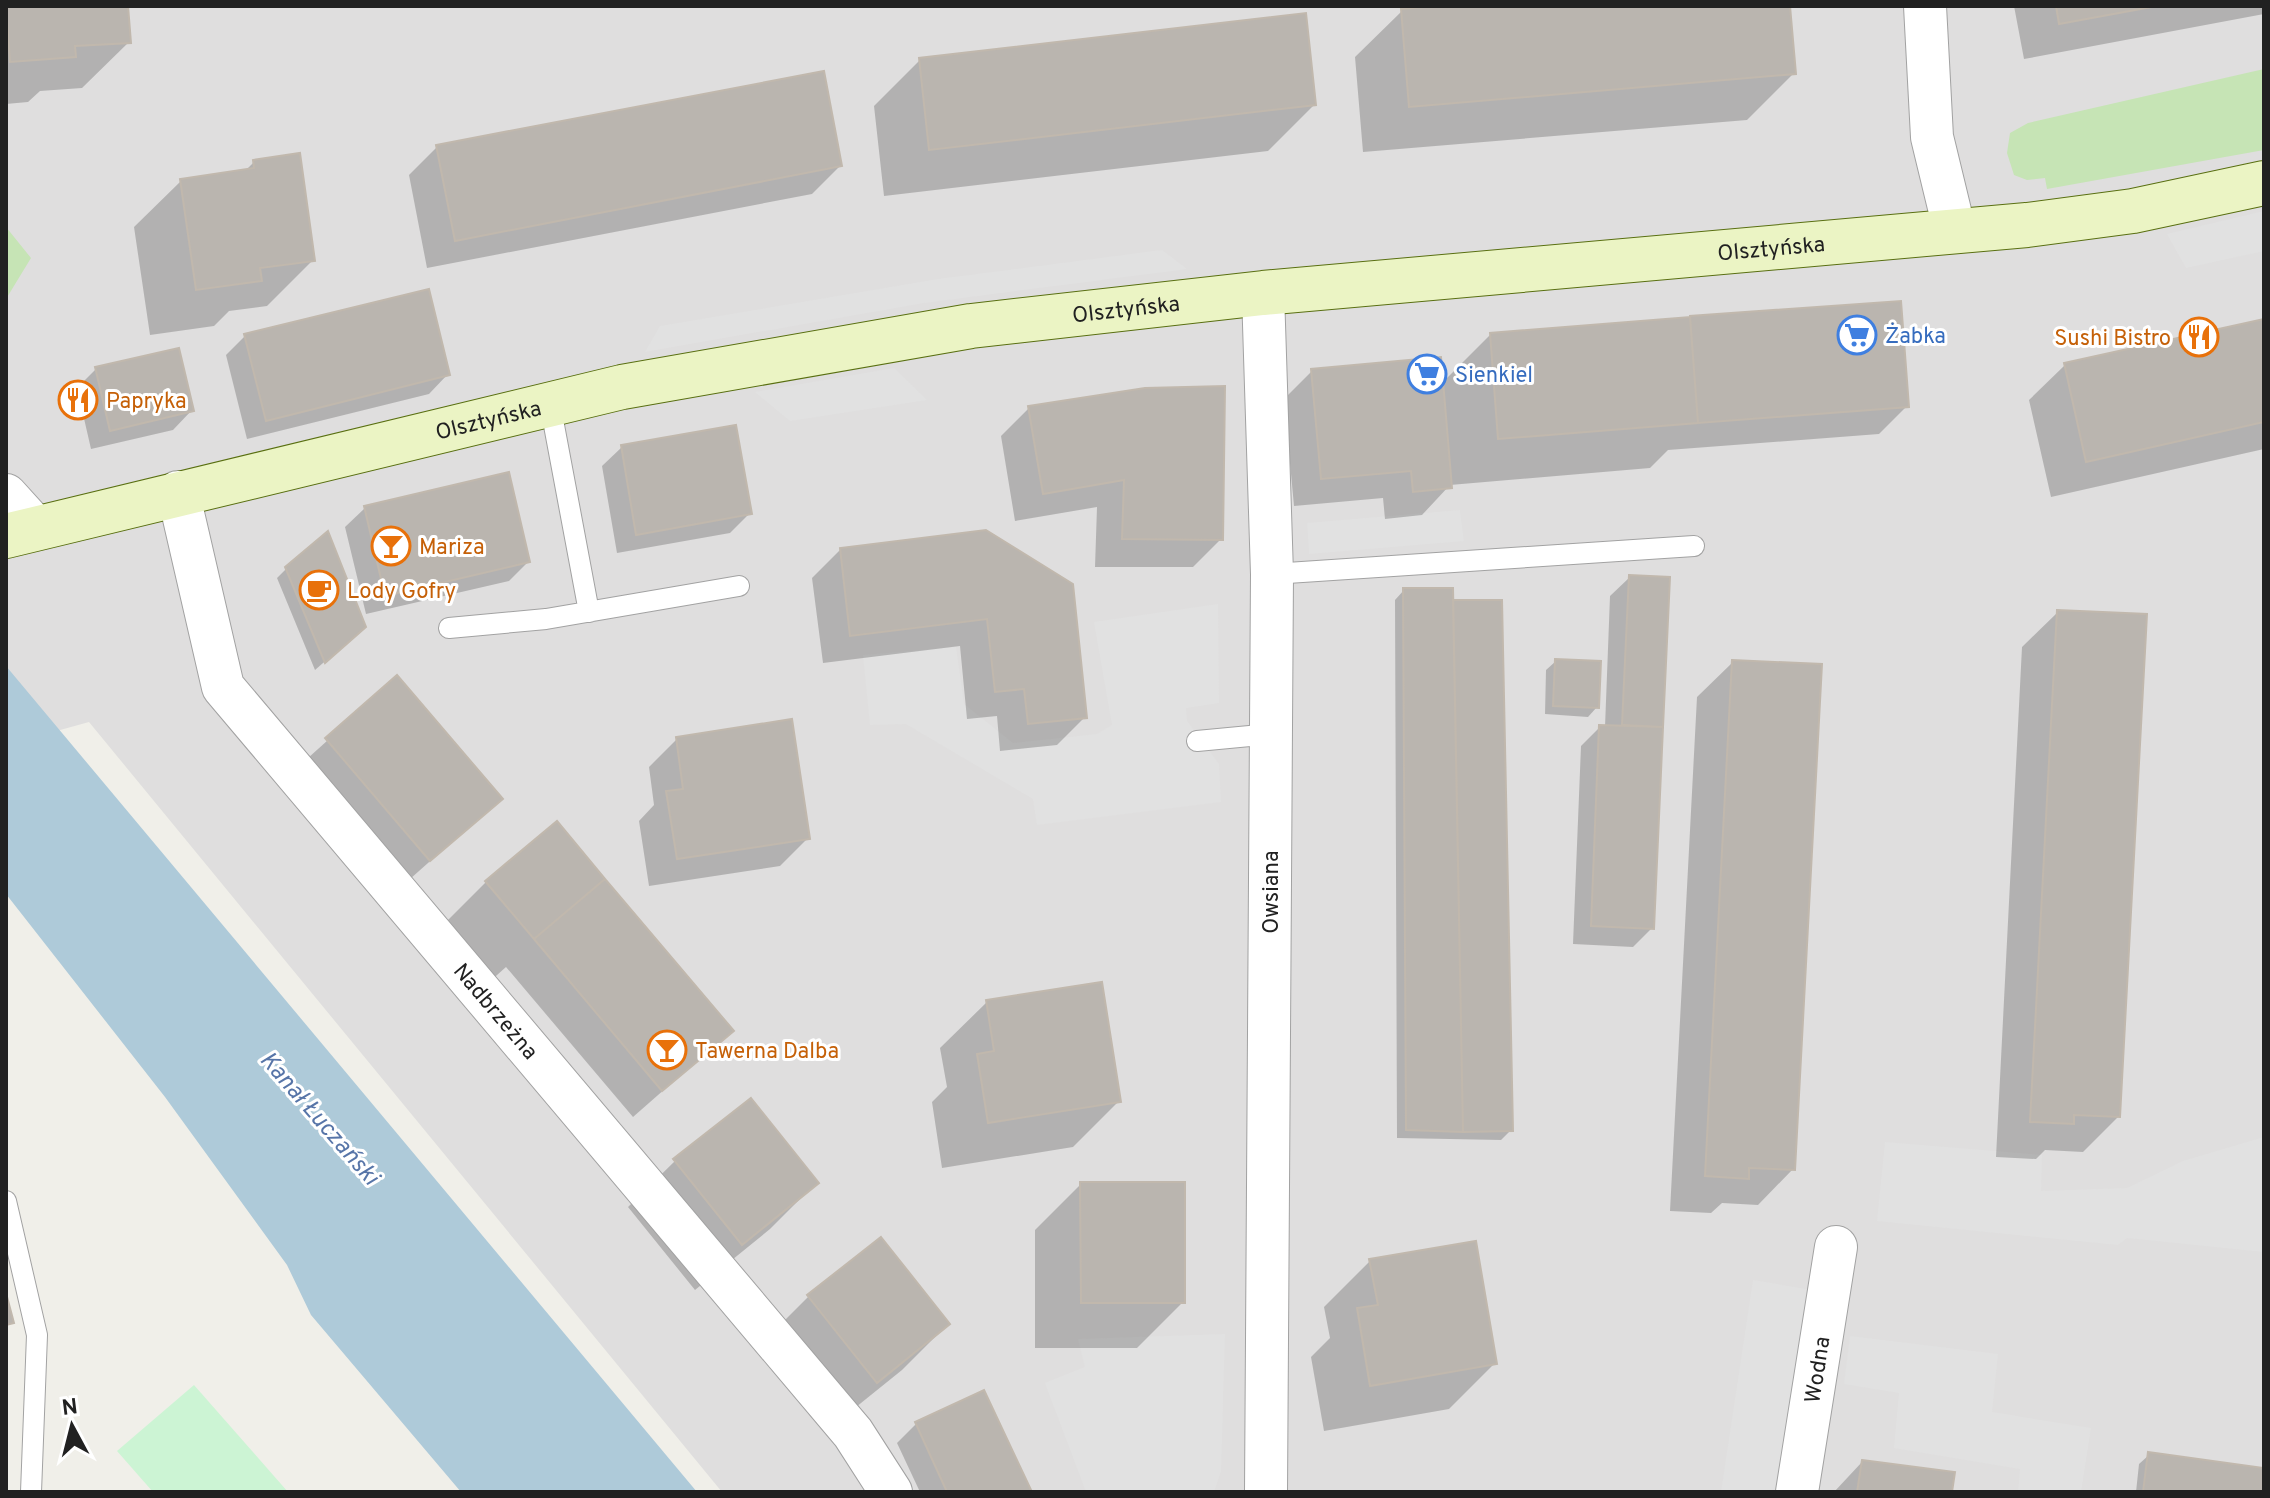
<svg xmlns="http://www.w3.org/2000/svg" width="2270" height="1498" font-family="Overpass,sans-serif">
	<style>
		.residential { fill: #dfdede }
		.grass { fill: #c6e4b5 }
		.park { fill: #ccf4d4 }
		.parking { fill: #e1e1e1 }
		.water { fill: #aecad9 }
		.shadow { fill: #0003 }
		.building { fill: #bab5af; stroke: #c1b8ad; stroke-width: 2 }
		.lines { fill: none; stroke-linecap: round; stroke-linejoin: round }
		.lane-casing { stroke: #a2a2a2; stroke-width: 22 }
		.street-casing { stroke: #a2a2a2; stroke-width: 44 }
		.secondary-casing { stroke: #596f11; stroke-width: 46 }
		.lane { stroke: #fff; stroke-width: 20 }
		.street { stroke: #fff; stroke-width: 42 }
		.secondary { stroke: #ebf4c4; stroke-width: 44 }
		.labels { text-anchor: middle; stroke-width: 6; stroke-linejoin: round; paint-order: stroke }
		.street-label { font-size: 22px; fill: #212121; stroke: #fff }
		.shop-label { font-size: 22px; fill: #366cbe; stroke: #fff; text-anchor: start }
		.food-label { font-size: 22px; fill: #c56008; stroke: #fff; text-anchor: start }
		.water-label { font-size: 24px; font-style: italic; fill: #5775a8; stroke: #fff }
	</style>
	<rect width="100%" height="100%" fill="#f0efe9"/>
	<path class="residential" d="M 6,6 L 2264,6 L 2264,1492 L 722,1492 L 89,722 L 6,745 Z"/>
	<path class="grass" d="M 2264,69 L 2264,150 L 2047,189 L 2045,178 L 2027,180 L 2014,175 L 2007,153 L 2010,133 L 2028,123 Z
		M 6,227 L 31,258 L 6,299 Z"/>
	<path class="park" d="M 194,1385 L 288,1492 L 153,1492 L 117,1451 Z"/>
	<path class="parking" d="M 2264,211 L 2264,251 L 2186,268 L 2167,234 Z
		M 1162,250 L 1187,269 L 924,303 L 645,352 L 660,326 L 938,279 Z
		M 894,368 L 927,400 L 790,421 L 755,392 Z
		M 1460,510 L 1464,541 L 1309,554 L 1307,523 Z
		M 1218,604 L 1219,703 L 1186,708 L 1187,721 L 1219,764 L 1221,802 L 1037,825 L 1033,799 L 906,724 L 870,725 L 863,655 L 956,647 L 964,704 L 1013,743 L 1097,734 L 1112,725 L 1094,622 Z
		M 2264,1137 L 2264,1252 L 2127,1238 L 2118,1245 L 1877,1221 L 1885,1142 L 2042,1155 L 2041,1191 L 2127,1188 L 2183,1161 Z
		M 1753,1280 L 1829,1293 L 1797,1492 L 1721,1492 Z
		M 1225,1334 L 1221,1471 L 1214,1492 L 1086,1492 L 1045,1383 L 1085,1367 L 1078,1339 Z
		M 1850,1336 L 1998,1354 L 1992,1412 L 2091,1428 L 2081,1492 L 2018,1492 L 2020,1469 L 1894,1448 L 1899,1393 L 1844,1384 Z"/>
	<path class="water" d="M 6,666 L 697,1492 L 461,1492 L 311,1315 L 287,1265 L 165,1097 L 6,894 Z"/>
	<path class="shadow" d="M 6,6 L 126,6 L 129,42 L 82,88 L 40,91 L 28,102 L 6,104 Z
		M 1457,6 L 1788,6 L 1794,73 L 1747,120 L 1363,152 L 1355,57 L 1402,11 Z
		M 2014,6 L 2264,6 L 2264,14 L 2024,59 Z
		M 920,60 L 1314,105 L 1268,151 L 884,196 L 874,106 Z
		M 437,147 L 840,166 L 812,194 L 427,268 L 409,175 Z
		M 254,162 L 313,260 L 267,306 L 229,311 L 214,326 L 150,335 L 134,227 L 181,181 L 244,172 Z
		M 1691,318 L 1907,406 L 1879,434 L 1668,450 L 1650,468 L 1450,485 L 1422,515 L 1385,519 L 1383,498 L 1294,506 L 1284,399 L 1312,371 L 1441,384 L 1490,335 Z
		M 2264,321 L 2264,449 L 2051,497 L 2029,400 L 2065,365 Z
		M 245,336 L 448,374 L 429,394 L 247,439 L 226,355 Z
		M 96,369 L 192,410 L 173,430 L 91,449 L 77,388 Z
		M 1029,408 L 1221,539 L 1193,567 L 1095,567 L 1097,507 L 1015,521 L 1001,436 Z
		M 622,447 L 750,513 L 730,533 L 617,553 L 602,466 Z
		M 365,508 L 528,562 L 509,581 L 366,614 L 345,527 Z
		M 985,532 L 1085,717 L 1057,745 L 1000,751 L 997,716 L 967,719 L 960,646 L 823,663 L 812,578 L 840,550 Z
		M 287,568 L 354,636 L 315,670 L 277,578 Z
		M 1630,577 L 1667,579 L 1652,928 L 1633,947 L 1573,944 L 1581,746 L 1600,727 L 1605,727 L 1610,596 Z
		M 1404,590 L 1510,1131 L 1501,1140 L 1397,1138 L 1395,600 Z
		M 2058,612 L 2118,1117 L 2083,1152 L 2045,1150 L 2036,1159 L 1996,1157 L 2022,647 Z
		M 1556,661 L 1597,707 L 1588,717 L 1545,714 L 1546,670 Z
		M 1733,662 L 1793,1169 L 1758,1205 L 1722,1203 L 1711,1213 L 1670,1211 L 1697,697 Z
		M 397,678 L 500,799 L 401,887 L 298,767 Z
		M 677,739 L 808,838 L 780,866 L 649,886 L 639,821 L 654,805 L 649,767 Z
		M 486,882 L 731,1031 L 633,1117 L 506,967 L 487,984 L 440,928 Z
		M 987,1002 L 1119,1101 L 1073,1147 L 942,1168 L 932,1102 L 947,1087 L 940,1048 Z
		M 675,1161 L 816,1183 L 770,1229 L 695,1290 L 628,1207 Z
		M 1081,1184 L 1183,1302 L 1137,1348 L 1035,1348 L 1035,1230 Z
		M 1370,1261 L 1495,1363 L 1449,1409 L 1324,1431 L 1311,1357 L 1330,1338 L 1324,1307 Z
		M 808,1297 L 948,1324 L 902,1370 L 830,1428 L 762,1343 Z
		M 916,1424 L 1030,1492 L 920,1492 L 897,1443 Z
		M 2149,1455 L 2264,1470 L 2264,1492 L 2136,1492 L 2139,1464 Z
		M 1862,1462 L 1950,1492 L 1834,1492 Z"/>
	<path class="building" d="M 6,6 L 128,6 L 131,43 L 75,46 L 76,57 L 10,62 Z
		M 1434,6 L 1790,6 L 1796,74 L 1409,107 L 1401,9 Z
		M 2056,6 L 2157,6 L 2059,24 Z
		M 1306,13 L 1316,105 L 929,150 L 919,58 Z
		M 824,71 L 842,166 L 455,241 L 436,145 Z
		M 300,153 L 315,261 L 260,268 L 262,281 L 196,290 L 180,179 L 254,168 L 253,160 Z
		M 429,289 L 450,375 L 266,421 L 244,334 Z
		M 1901,301 L 1909,407 L 1698,423 L 1690,316 Z
		M 1690,317 L 1698,423 L 1498,439 L 1490,333 Z
		M 2264,319 L 2264,422 L 2086,462 L 2064,363 Z
		M 179,348 L 194,411 L 110,431 L 95,367 Z
		M 1441,357 L 1452,488 L 1413,492 L 1411,471 L 1321,479 L 1311,369 Z
		M 1225,386 L 1223,540 L 1122,539 L 1124,480 L 1043,494 L 1028,406 L 1145,388 Z
		M 736,425 L 752,514 L 636,535 L 621,445 Z
		M 509,472 L 530,562 L 385,596 L 364,506 Z
		M 986,530 L 1073,584 L 1087,718 L 1028,724 L 1024,689 L 995,692 L 987,619 L 850,636 L 840,548 Z
		M 328,531 L 366,627 L 325,663 L 285,567 Z
		M 1629,575 L 1670,577 L 1663,727 L 1622,725 Z
		M 1403,588 L 1453,588 L 1463,1132 L 1406,1130 Z
		M 1453,600 L 1502,600 L 1513,1131 L 1463,1132 Z
		M 2057,610 L 2147,614 L 2120,1117 L 2074,1115 L 2074,1124 L 2030,1122 Z
		M 1555,659 L 1601,661 L 1599,708 L 1553,706 Z
		M 1732,660 L 1822,664 L 1795,1170 L 1749,1168 L 1749,1179 L 1705,1176 Z
		M 397,675 L 503,799 L 430,861 L 325,738 Z
		M 792,719 L 810,839 L 677,859 L 666,791 L 683,789 L 676,737 Z
		M 1599,725 L 1663,727 L 1654,929 L 1591,926 Z
		M 557,821 L 605,879 L 534,939 L 485,881 Z
		M 605,879 L 734,1031 L 662,1091 L 534,939 Z
		M 1102,982 L 1121,1102 L 988,1123 L 977,1054 L 994,1051 L 986,1000 Z
		M 751,1098 L 819,1183 L 742,1245 L 673,1159 Z
		M 1080,1182 L 1185,1182 L 1185,1303 L 1081,1303 Z
		M 881,1237 L 950,1324 L 877,1383 L 807,1295 Z
		M 1476,1241 L 1497,1364 L 1370,1386 L 1357,1308 L 1378,1305 L 1369,1259 Z
		M 6,1293 L 14,1323 L 6,1325 Z
		M 984,1390 L 1032,1492 L 947,1492 L 915,1422 Z
		M 2148,1452 L 2264,1468 L 2264,1492 L 2143,1492 Z
		M 1862,1460 L 1955,1472 L 1952,1492 L 1857,1492 Z"/>
	<g class="lines">
		<g class="lane-casing">
			<path id="lane" d="M 550,404 L 589,612
				M 1272,574 L 1694,546
				M 449,628 L 546,619 L 739,586
				M 1197,741 L 1271,734
				M 6,1201 L 37,1335 L 31,1492"/>
		</g>
		<g class="street-casing">
			<g id="street">
				<path d="M 1925,6 L 1932,137 L 1955,232"/>
				<path d="M 1263,293 L 1272,574 L 1266,1492"/>
				<path id="s1" d="M 178,492 L 223,687 L 853,1433 L 891,1492"/>
				<path d="M 6,495 L 36,528"/>
				<path id="s2" d="M 1797,1492 L 1836,1247"/>
			</g>
		</g>
		<g class="secondary-casing">
			<g id="secondary">
				<path id="s3" d="M 6,536 L 622,387 L 971,326 L 1263,293 L 2027,225 L 2133,211 L 2264,183"/>
			</g>
		</g>
		<use href="#lane" class="lane"/>
		<use href="#street" class="street"/>
		<use href="#secondary" class="secondary"/>
	</g>
	<defs>
		<g id="supermarket-ring" transform="scale(2)"><circle r="9.5" fill="#fff" stroke="#3f7fe0" stroke-width="1.5"/><path d="M-6-5.5h2.5l.6 2H6L4.5 2H-2.5L-4.4-4H-6ZM-1.5 3.2a1.3 1.3 0 1 0 .1 0ZM3 3.2a1.3 1.3 0 1 0 .1 0Z" fill="#3f7fe0"/></g>
		<g id="restaurant-ring" transform="scale(2)"><circle r="9.5" fill="#fff" stroke="#e8710a" stroke-width="1.5"/><path d="M-5-6h1v4h1v-4h1v4h1v-4h1v5L-1.5 .5V6h-2V.5L-5-1ZM5-6V6H3V1.5H1.5Q1.5-4 5-6Z" fill="#e8710a"/></g>
		<g id="bar-ring" transform="scale(2)"><circle r="9.5" fill="#fff" stroke="#e8710a" stroke-width="1.5"/><path d="M-6-5H6L.8 .8V4.5H3.5V6h-7V4.5H-.8V.8Z" fill="#e8710a"/></g>
		<g id="cafe-ring" transform="scale(2)"><circle r="9.5" fill="#fff" stroke="#e8710a" stroke-width="1.5"/><path d="M-5.5-4.5H6V0H3Q3 3.5 0 3.5H-2.5Q-5.5 3.5-5.5 0ZM3-3.2v2h1.7v-2ZM-6 4.5H4V6H-6Z" fill="#e8710a"/></g>
	</defs>
	<g fill-rule="evenodd">
		<use href="#supermarket-ring" x="1857" y="335"/>
		<use href="#restaurant-ring" x="2199" y="337"/>
		<use href="#supermarket-ring" x="1427" y="374"/>
		<use href="#restaurant-ring" x="78" y="400"/>
		<use href="#bar-ring" x="391" y="546"/>
		<use href="#cafe-ring" x="319" y="590"/>
		<use href="#bar-ring" x="667" y="1050"/>
	</g>
	<g class="labels">
		<g class="street-label">
			<text dy="8" stroke="none"><textPath href="#s3" startOffset="1792">Olsztyńska</textPath></text>
			<text dy="8" stroke="none"><textPath href="#s3" startOffset="1144">Olsztyńska</textPath></text>
			<text dy="8" stroke="none"><textPath href="#s3" startOffset="496">Olsztyńska</textPath></text>
			<text transform="translate(1270 892) rotate(-90)" y="8">Owsiana</text>
			<text dy="8" stroke="none"><textPath href="#s1" startOffset="624">Nadbrzeżna</textPath></text>
			<text dy="8" stroke="none"><textPath href="#s2" startOffset="124">Wodna</textPath></text>
		</g>
		<g class="shop-label">
			<text x="1885" y="343">Żabka</text>
			<text x="1455" y="382">Sienkiel</text>
		</g>
		<g class="food-label">
			<text x="2171" y="345" text-anchor="end">Sushi Bistro</text>
			<text x="106" y="408">Papryka</text>
			<text x="419" y="554">Mariza</text>
			<text x="347" y="598">Lody Gofry</text>
			<text x="695" y="1058">Tawerna Dalba</text>
		</g>
		<g class="water-label">
			<text transform="translate(320 1118) rotate(49)" y="8">Kanał Łuczański</text>
		</g>
	</g>
	<rect width="2270" height="1498" fill="none" stroke="#212121" stroke-width="16"/>
	<g transform="translate(72 1426) rotate(353)" stroke="#ffffff" stroke-width="6" paint-order="stroke">
	<path d="M0-6L14 30L0 20L-14 30Z" fill="#212121"/>
	<text y="-12" font-size="22" font-weight="bold" text-anchor="middle" fill="#212121">N</text>
	</g>
</svg>
